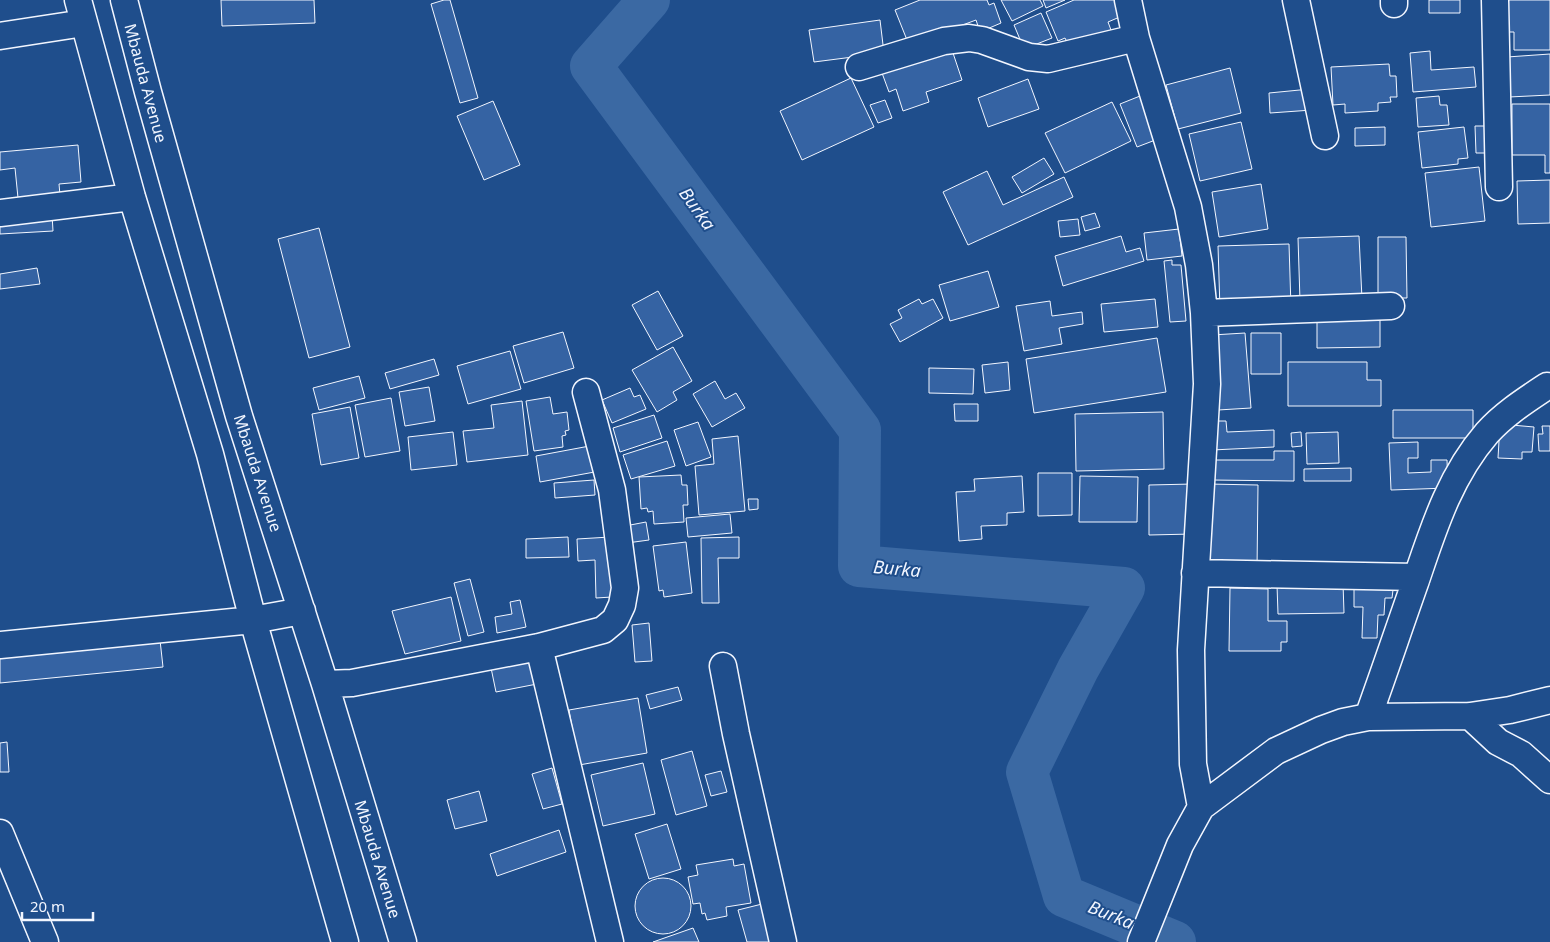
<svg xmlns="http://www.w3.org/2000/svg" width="1550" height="942" font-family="'Noto Sans',sans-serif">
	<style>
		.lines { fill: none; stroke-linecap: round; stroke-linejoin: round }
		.river { stroke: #3b69a3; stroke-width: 42 }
		.building { fill: #3563a3; stroke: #f2f6ff }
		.minor-casing { stroke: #f2f6ff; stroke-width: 29 }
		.minor { stroke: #1f4e8c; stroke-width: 26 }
		.labels { text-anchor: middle; stroke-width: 4; stroke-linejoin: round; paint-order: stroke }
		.street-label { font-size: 16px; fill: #f2f6ff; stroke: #1f4e8c }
		.water-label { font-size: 18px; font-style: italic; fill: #f2f6ff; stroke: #1f4e8c }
	</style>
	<rect width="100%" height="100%" fill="#1f4e8c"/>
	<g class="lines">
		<path class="river" d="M 649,0 L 591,66 L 860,430 L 859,566 L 1124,588 L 1078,669 L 1027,772 L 1064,896 L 1175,942"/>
	</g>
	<path class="building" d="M 221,0 L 314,0 L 315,23 L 222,26 Z
		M 444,0 L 450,0 L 478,98 L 460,103 L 431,4 Z
		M 920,0 L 987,0 L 989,5 L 994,3 L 1001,23 L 980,32 L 976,20 L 909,45 L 895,10 Z
		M 1001,0 L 1040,0 L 1043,6 L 1012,21 Z
		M 1043,0 L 1065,0 L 1046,8 Z
		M 1074,0 L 1115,0 L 1122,16 L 1108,22 L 1111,30 L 1070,48 L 1065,38 L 1058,41 L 1046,12 Z
		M 1429,0 L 1460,0 L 1460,13 L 1429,13 Z
		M 1500,0 L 1550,0 L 1550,50 L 1514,50 L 1514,32 L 1500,32 Z
		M 1041,13 L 1052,38 L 1024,49 L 1014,25 Z
		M 880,20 L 884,53 L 814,62 L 809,30 Z
		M 952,50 L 962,80 L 926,92 L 929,102 L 903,111 L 896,89 L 889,92 L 882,73 Z
		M 1430,51 L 1431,70 L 1474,67 L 1476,87 L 1413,92 L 1410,53 Z
		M 1550,54 L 1550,95 L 1509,97 L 1507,57 Z
		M 1389,64 L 1390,76 L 1396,76 L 1397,97 L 1390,97 L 1391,102 L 1378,103 L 1378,111 L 1345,113 L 1345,104 L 1333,105 L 1331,67 Z
		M 1230,68 L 1241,113 L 1178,129 L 1166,85 Z
		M 851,78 L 874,127 L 802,160 L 780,111 Z
		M 1028,79 L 1039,109 L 988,127 L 978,98 Z
		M 1310,89 L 1312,110 L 1270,113 L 1269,93 Z
		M 1140,96 L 1158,139 L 1137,147 L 1120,104 Z
		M 1439,96 L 1440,105 L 1447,105 L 1449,125 L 1418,127 L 1416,98 Z
		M 885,100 L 892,118 L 878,123 L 870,105 Z
		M 493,101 L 520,165 L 484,180 L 457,116 Z
		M 1112,102 L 1131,141 L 1065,173 L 1045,133 Z
		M 1512,104 L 1550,104 L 1550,173 L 1545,173 L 1545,155 L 1512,155 Z
		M 1241,122 L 1252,169 L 1200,181 L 1189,134 Z
		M 1475,126 L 1491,126 L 1491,153 L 1476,153 Z
		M 1385,127 L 1385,145 L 1355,146 L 1355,128 Z
		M 1464,127 L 1468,158 L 1458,159 L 1458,164 L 1422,168 L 1418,132 Z
		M 78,145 L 81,182 L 59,184 L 60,195 L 18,198 L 15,168 L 0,170 L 0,152 Z
		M 1044,158 L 1054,174 L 1022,193 L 1012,177 Z
		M 1479,167 L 1485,221 L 1431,227 L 1425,173 Z
		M 987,171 L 1003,205 L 1064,177 L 1073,197 L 968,245 L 943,192 Z
		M 1550,180 L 1550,223 L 1518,224 L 1517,181 Z
		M 1261,184 L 1268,229 L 1219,237 L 1212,192 Z
		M 1095,213 L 1100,227 L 1085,231 L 1081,217 Z
		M 52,214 L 53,231 L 0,234 L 0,216 Z
		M 1078,219 L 1080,235 L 1060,237 L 1058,221 Z
		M 319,228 L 350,347 L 309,358 L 278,239 Z
		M 1179,229 L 1182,256 L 1147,260 L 1144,233 Z
		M 1121,236 L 1126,252 L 1140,248 L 1144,261 L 1063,286 L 1055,256 Z
		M 1359,236 L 1362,299 L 1300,301 L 1298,238 Z
		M 1378,237 L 1406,237 L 1407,298 L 1378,298 Z
		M 1289,244 L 1291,308 L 1220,310 L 1218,246 Z
		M 1172,260 L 1172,265 L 1181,265 L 1186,321 L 1170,322 L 1164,261 Z
		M 37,268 L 40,284 L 0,289 L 0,274 Z
		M 988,271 L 999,307 L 950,321 L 939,285 Z
		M 658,291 L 683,336 L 657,350 L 632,305 Z
		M 919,299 L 922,304 L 933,299 L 943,318 L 900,342 L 890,324 L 902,318 L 898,310 Z
		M 1155,299 L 1158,327 L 1104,332 L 1101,304 Z
		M 1050,301 L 1052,316 L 1082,312 L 1083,324 L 1059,328 L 1062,344 L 1024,351 L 1016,306 Z
		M 1380,316 L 1380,347 L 1317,348 L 1317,317 Z
		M 563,332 L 574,368 L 524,383 L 513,346 Z
		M 1245,333 L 1251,408 L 1218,410 L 1212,335 Z
		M 1251,333 L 1281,333 L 1281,374 L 1251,374 Z
		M 1157,338 L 1166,392 L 1034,413 L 1026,359 Z
		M 673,347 L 692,381 L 673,392 L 677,400 L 657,412 L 632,370 Z
		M 510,351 L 521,389 L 468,404 L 457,366 Z
		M 434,359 L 439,375 L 390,389 L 385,373 Z
		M 1008,362 L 1010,390 L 985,393 L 982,365 Z
		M 1288,362 L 1367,362 L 1367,380 L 1381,380 L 1381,406 L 1288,406 Z
		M 929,368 L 974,369 L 973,394 L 929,393 Z
		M 359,376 L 365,398 L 319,410 L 313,388 Z
		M 715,381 L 725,399 L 736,393 L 745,408 L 712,427 L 693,394 Z
		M 429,387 L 435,421 L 405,426 L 399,392 Z
		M 630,388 L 634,397 L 640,395 L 646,409 L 612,423 L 602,400 Z
		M 550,397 L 553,414 L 567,412 L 569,430 L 565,431 L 566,435 L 562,436 L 563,447 L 534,451 L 526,401 Z
		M 391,398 L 400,451 L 365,457 L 355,405 Z
		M 522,401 L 528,455 L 467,462 L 463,431 L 494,428 L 491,405 Z
		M 954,404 L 978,404 L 978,421 L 955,421 Z
		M 350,407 L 359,458 L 321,465 L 312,414 Z
		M 1393,410 L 1473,410 L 1473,438 L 1393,438 Z
		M 1163,412 L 1164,469 L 1076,471 L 1075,414 Z
		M 654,415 L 662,438 L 620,452 L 613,428 Z
		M 1210,421 L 1226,421 L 1227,432 L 1274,430 L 1274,447 L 1212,450 Z
		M 698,422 L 711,457 L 686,466 L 674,430 Z
		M 1500,424 L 1534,427 L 1532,452 L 1522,452 L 1522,459 L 1498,458 Z
		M 1542,426 L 1550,426 L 1550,451 L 1539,451 L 1538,434 L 1543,434 Z
		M 453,432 L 457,465 L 411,470 L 408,437 Z
		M 1301,432 L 1302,446 L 1292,447 L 1291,433 Z
		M 1338,432 L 1339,463 L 1307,464 L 1306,433 Z
		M 738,436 L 745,511 L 699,515 L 695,466 L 714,464 L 712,439 Z
		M 667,441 L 675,466 L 631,479 L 623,455 Z
		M 1418,442 L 1418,458 L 1408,458 L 1408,473 L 1431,472 L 1431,460 L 1447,460 L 1448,488 L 1391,490 L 1389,443 Z
		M 595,445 L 600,471 L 540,482 L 536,456 Z
		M 1274,451 L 1294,451 L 1294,481 L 1211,480 L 1211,460 L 1274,460 Z
		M 1351,468 L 1351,481 L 1304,481 L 1304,469 Z
		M 1038,473 L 1072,473 L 1072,515 L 1038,516 Z
		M 681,475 L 682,485 L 687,485 L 688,505 L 683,505 L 684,522 L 654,524 L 653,511 L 648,512 L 647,508 L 641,509 L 639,477 Z
		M 1022,476 L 1024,512 L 1007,513 L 1007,525 L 981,526 L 982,539 L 959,541 L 956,492 L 975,491 L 974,479 Z
		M 1080,476 L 1138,477 L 1137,522 L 1079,522 Z
		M 594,480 L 595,495 L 555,498 L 554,483 Z
		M 1193,484 L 1193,534 L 1149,535 L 1149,485 Z
		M 1208,484 L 1258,485 L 1257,570 L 1207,569 Z
		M 748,499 L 758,499 L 758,509 L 749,510 Z
		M 730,514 L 732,533 L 688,537 L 686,518 Z
		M 646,522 L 649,540 L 627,543 L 625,526 Z
		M 568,537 L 569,557 L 526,558 L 526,539 Z
		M 610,537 L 612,597 L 596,598 L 595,560 L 578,561 L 577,539 Z
		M 739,537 L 739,558 L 718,558 L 719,603 L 702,603 L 701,538 Z
		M 686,542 L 692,593 L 664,597 L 663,590 L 659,591 L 653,546 Z
		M 470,579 L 484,632 L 468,636 L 454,583 Z
		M 1343,583 L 1344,613 L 1278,614 L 1277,585 Z
		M 1230,588 L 1268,589 L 1268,621 L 1287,621 L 1287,642 L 1281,642 L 1281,651 L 1229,651 Z
		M 1354,589 L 1393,590 L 1392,598 L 1385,598 L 1384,615 L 1378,615 L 1377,638 L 1362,638 L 1363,607 L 1354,607 Z
		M 451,597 L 461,641 L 405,654 L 392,611 Z
		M 520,600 L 526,627 L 497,633 L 495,617 L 512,614 L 510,602 Z
		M 649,623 L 652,661 L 635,662 L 632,625 Z
		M 160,640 L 163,667 L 0,683 L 0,655 Z
		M 531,655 L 537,684 L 496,692 L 490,663 Z
		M 678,687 L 682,700 L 650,709 L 646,695 Z
		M 638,698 L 647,753 L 579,765 L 569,710 Z
		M 7,742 L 9,772 L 0,772 L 0,743 Z
		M 692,751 L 707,806 L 676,815 L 661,760 Z
		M 643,763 L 655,814 L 603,826 L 591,775 Z
		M 552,768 L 562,804 L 543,809 L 532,774 Z
		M 721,771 L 727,792 L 711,796 L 705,775 Z
		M 479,791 L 487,821 L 455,829 L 447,800 Z
		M 667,824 L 681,869 L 649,879 L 635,834 Z
		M 559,830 L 566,852 L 497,876 L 490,854 Z
		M 733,859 L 734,866 L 744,864 L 751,903 L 726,907 L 727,916 L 707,920 L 705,913 L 702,914 L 700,903 L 693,904 L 688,877 L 698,875 L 696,865 Z
		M635 906a28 28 0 1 1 56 0a28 28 0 1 1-56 0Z
		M 762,904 L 773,942 L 747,942 L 738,910 Z
		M 693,928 L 699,942 L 653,942 Z"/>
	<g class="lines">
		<g class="minor-casing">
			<path id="minor" d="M 78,0 L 132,197 L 210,454 L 253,620 L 345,942
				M 124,0 L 148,92 L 239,416 L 325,684 L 403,942
				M 1128,0 L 1136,38 L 1188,207 L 1199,265 L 1204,313 L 1207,384 L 1191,650 L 1193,764 L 1201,807
				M 1296,0 L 1325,136
				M 1394,0 L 1394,4
				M 1495,0 L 1499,187
				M 0,36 L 84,23
				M 859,67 L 944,41 L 969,38 L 982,40 L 1029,57 L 1048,59 L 1136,38
				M 0,213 L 132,197
				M 1204,313 L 1391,306
				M 1195,573 L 1417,577
				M 0,645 L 253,620 L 302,611
				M 539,647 L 610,942
				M 723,666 L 736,734 L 783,942
				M 325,684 L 352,683 L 539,647 L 603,630 L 615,620 L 622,605 L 625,588 L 612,490 L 586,392
				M 1470,716 L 1498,742 L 1521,754 L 1550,780
				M 1368,717 C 1384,673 1399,628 1415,583 C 1433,530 1449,477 1487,433 C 1504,414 1526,400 1547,386
				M 0,833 L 45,942
				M 1141,942 L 1180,845 L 1201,807 L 1276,751 L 1321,730 L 1343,722 L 1368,717 L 1470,716 L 1510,710 L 1550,700"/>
		</g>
		<use href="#minor" class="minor"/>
	</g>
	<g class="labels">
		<g class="street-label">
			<text transform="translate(146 83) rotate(75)" y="6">Mbauda Avenue</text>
			<text transform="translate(258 473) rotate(72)" y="6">Mbauda Avenue</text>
			<text transform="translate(378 859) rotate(73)" y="6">Mbauda Avenue</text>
		</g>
		<g class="water-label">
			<text transform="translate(697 209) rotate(54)" y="6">Burka</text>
			<text transform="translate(897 569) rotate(5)" y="6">Burka</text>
			<text transform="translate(1111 915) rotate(22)" y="6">Burka</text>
		</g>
	</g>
	<path d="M22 912v8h71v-8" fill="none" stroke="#f2f6ff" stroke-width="2.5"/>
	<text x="30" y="912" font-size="15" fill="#f2f6ff" stroke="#1f4e8c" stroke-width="4" paint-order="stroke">20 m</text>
</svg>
